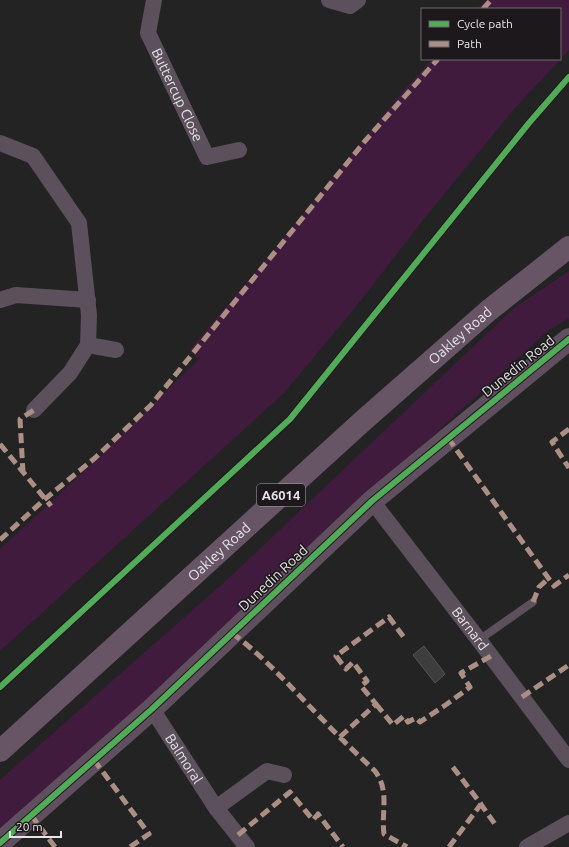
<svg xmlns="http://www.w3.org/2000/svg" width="569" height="847" font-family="Ubuntu,sans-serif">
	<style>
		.green { fill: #401b3e }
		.building { fill: #3d3d3d; stroke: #565655 }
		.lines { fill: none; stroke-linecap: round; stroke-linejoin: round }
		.lane { stroke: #5b505b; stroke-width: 8 }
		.street { stroke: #5b505b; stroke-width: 16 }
		.secondary { stroke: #604f5f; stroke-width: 22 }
		.primary { stroke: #675566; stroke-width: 22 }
		.quiet { stroke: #ac8f84; stroke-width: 5; stroke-dasharray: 10 5; stroke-linecap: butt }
		.cycleway-casing { stroke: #1c181b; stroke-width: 8 }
		.cycleway { stroke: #51ab58; stroke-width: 6 }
		.labels { text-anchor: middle; stroke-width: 3; stroke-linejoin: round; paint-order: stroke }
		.shield { fill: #1c181b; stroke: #aaa8aa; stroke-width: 1 }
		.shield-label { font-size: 13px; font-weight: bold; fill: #e7e5e7 }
		.street-label { font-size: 14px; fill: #e7e5e7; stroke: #1c181b }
	</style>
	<rect width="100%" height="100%" fill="#242324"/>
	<path class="green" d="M 486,0 L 569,0 L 569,50 L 515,108 L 427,215 L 358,304 L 284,393 L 0,651 L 0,549 L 91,465 L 199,359 L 189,350 L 260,267 L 405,89 L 432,59 L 560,59 L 560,9 L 477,9 Z
		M 569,271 L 569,318 L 548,331 L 309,548 L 115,731 L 0,833 L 0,780 L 230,577 L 514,308 Z"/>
	<path class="building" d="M 424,646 L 445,674 L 435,683 L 413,655 Z"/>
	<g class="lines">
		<path class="lane" d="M 479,640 L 533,602"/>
		<g class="street">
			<path id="s1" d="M 154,0 L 148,33 L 207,157 L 239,150"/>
			<path d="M 329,0 L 350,6 L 358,0"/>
			<path d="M 0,143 L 33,156 L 79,223 L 89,315 L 88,345 L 70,373 L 34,410"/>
			<path d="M 0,300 L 16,295 L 88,300"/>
			<path d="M 88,345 L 116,350"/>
			<path id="s2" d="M 372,501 L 479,640 L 569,760"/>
			<path id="s3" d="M 152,709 L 216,808 L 247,847"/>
			<path d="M 216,808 L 267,771 L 284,775"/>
			<path d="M 527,847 L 569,823"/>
		</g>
		<path class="secondary" d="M 0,843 L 152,709 L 372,501 L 569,339"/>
		<path class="primary" id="s4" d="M 0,751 L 365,419 L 488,311 L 569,247"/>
		<path class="quiet" d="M 483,9 L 491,0
			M 569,429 L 552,442 L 569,468
			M 448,438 L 554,586 L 569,575
			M 0,444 L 51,506
			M 23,473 L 20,419 L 34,410
			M 0,540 L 45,499 L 95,458 L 151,405 L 365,141 L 438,59
			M 533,602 L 539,587 L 549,578
			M 232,633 C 268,660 294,691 325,722 C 341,739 358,755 375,771 C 390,791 381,812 384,834 L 407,847
			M 522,697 L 569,665
			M 376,704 L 393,725 L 404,716 L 408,722 L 416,718 L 420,722 L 447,704 L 470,687 L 461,673 L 491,656
			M 340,737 L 376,704 L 361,686 L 367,681 L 353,662 L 346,669 L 336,656 L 389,617 L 405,639
			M 94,760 L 149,834 L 130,847
			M 480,803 L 497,827
			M 31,815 L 55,847
			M 238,835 L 290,792 L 313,820 L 318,814 L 343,847
			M 449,847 L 481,804 L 452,766"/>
		<g class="cycleway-casing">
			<path id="cycleway" d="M 0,687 L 290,419 L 529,123 L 569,77
				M 0,843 L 152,709 L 372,501 L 569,339"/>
		</g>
		<use href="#cycleway" class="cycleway"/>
	</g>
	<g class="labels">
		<rect class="shield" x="257" y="484" width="48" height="22" rx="3"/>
		<g class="shield-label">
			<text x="281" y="500">A6014</text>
		</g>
		<g class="street-label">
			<text dy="5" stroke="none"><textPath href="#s1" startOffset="102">Buttercup Close</textPath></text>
			<text dy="5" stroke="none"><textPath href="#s4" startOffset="620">Oakley Road</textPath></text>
			<text transform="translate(518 366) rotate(-39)" y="5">Dunedin Road</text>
			<text dy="5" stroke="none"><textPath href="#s4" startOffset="296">Oakley Road</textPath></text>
			<text transform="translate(273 578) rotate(-43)" y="5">Dunedin Road</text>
			<text dy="5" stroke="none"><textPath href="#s2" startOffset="161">Barnard</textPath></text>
			<text dy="5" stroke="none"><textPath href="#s3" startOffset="59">Balmoral</textPath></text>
		</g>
	</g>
	<rect x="421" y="8" width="140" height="52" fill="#1c181b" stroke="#6d6a6d"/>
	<rect x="429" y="21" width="20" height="6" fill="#51ab58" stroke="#6d6a6d"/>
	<text x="457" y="28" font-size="12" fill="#e7e5e7">Cycle path</text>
	<rect x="429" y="41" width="20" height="6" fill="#ac8f84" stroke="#6d6a6d"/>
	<text x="457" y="48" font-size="12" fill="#e7e5e7">Path</text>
	<path d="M10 831v6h51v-6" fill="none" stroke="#e7e5e7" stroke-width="2"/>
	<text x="16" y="831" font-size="12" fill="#e7e5e7" stroke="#1c181b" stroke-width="3" paint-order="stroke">20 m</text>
</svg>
